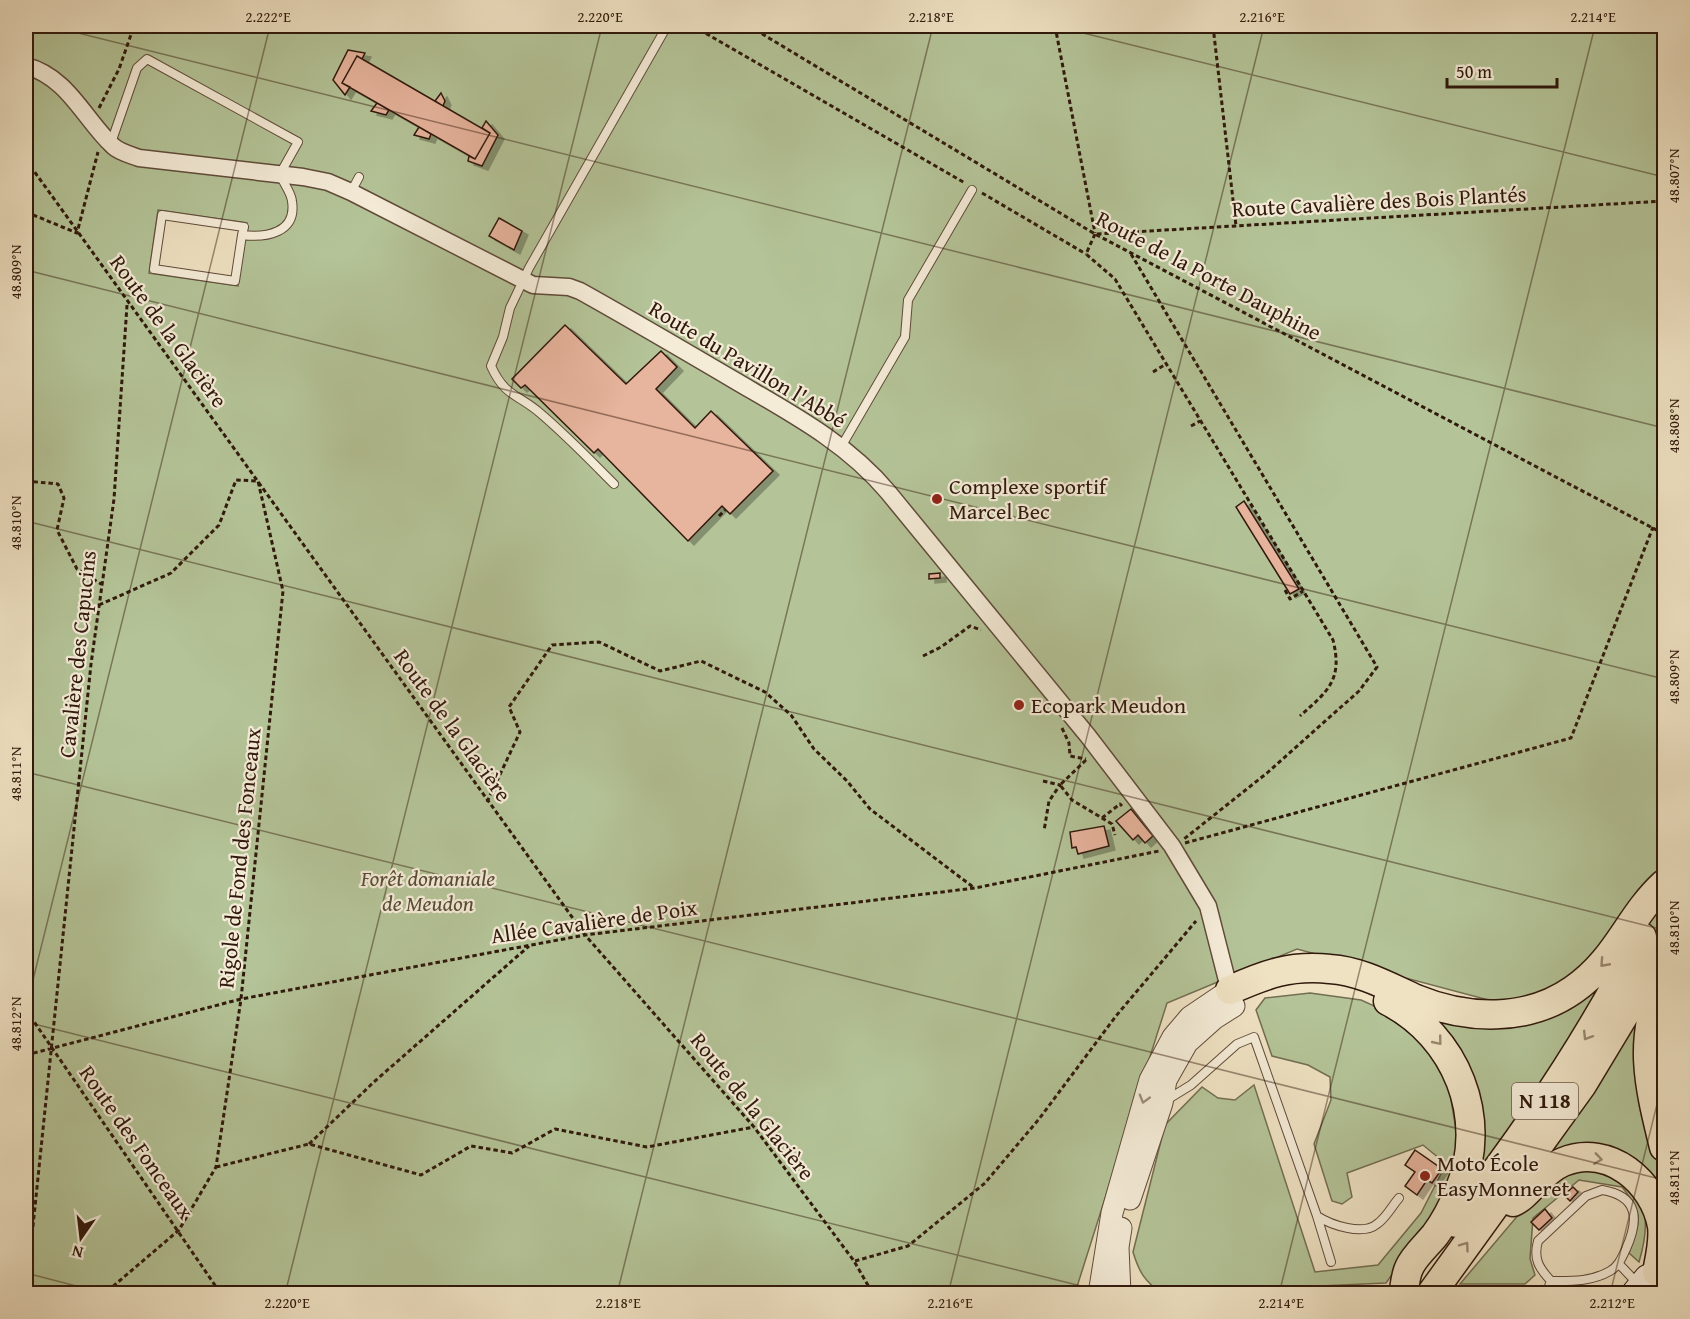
<svg xmlns="http://www.w3.org/2000/svg" width="1690" height="1319" font-family="'Gentium Book Plus',serif">
	<style>
		.green { fill: #b4c498; stroke: #726e52; stroke-width: 1.5; fill-rule: evenodd }
		.building { fill: #e7b49d; stroke: #30190c; stroke-width: 1.5; filter: url(#shadow) }
		.lines { fill: none; stroke-linecap: round; stroke-linejoin: round }
		.service-casing { stroke: #604b3a; stroke-width: 10 }
		.minor-casing { stroke: #604b3a; stroke-width: 19 }
		.tertiary-casing { stroke: #604b3a; stroke-width: 23 }
		.secondary-casing { stroke: #30190c; stroke-width: 26 }
		.trunk-casing { stroke: #30190c; stroke-width: 31 }
		.path { stroke: #30190c; stroke-width: 3; stroke-dasharray: 4.5 3; stroke-linecap: butt }
		.service { stroke: #f5ecd8; stroke-width: 8 }
		.minor { stroke: #f5ecd8; stroke-width: 16 }
		.tertiary { stroke: #f5ecd8; stroke-width: 21 }
		.secondary { stroke: #f5ecd8; stroke-width: 24 }
		.trunk { stroke: #efe2c3; stroke-width: 28 }
		.oneway { stroke: #998871 }
		.oneway2 { stroke: #9c8d7c }
		.ticks { fill: none; stroke: #30190c; stroke-width: 1.5; stroke-opacity: 0.45 }
		.poi-dot { fill: #8f2418; stroke: #f5ecd8; stroke-width: 2 }
		.labels { text-anchor: middle; stroke-width: 4.5; stroke-linejoin: round; paint-order: stroke }
		.shield { fill: #f5ecd8; stroke: #6b5849; stroke-width: 1.5 }
		.shield-label { font-size: 21px; font-weight: bold; fill: #30190c }
		.street-label { font-size: 22px; fill: #30190c; stroke: #f5ecd8 }
		.poi-label { font-size: 22px; fill: #30190c; stroke: #f5ecd8; text-anchor: start }
		.park-label { font-size: 22px; font-style: italic; fill: #584c36; stroke: #f5ecd8 }
		.neatline { fill: none; stroke: #30190c; stroke-width: 2 }
		.ticks-label { font-size: 15px; text-anchor: middle; fill: #30190c }
	</style>
	<defs>
		<filter id="shadow"><feDropShadow dx="6" dy="4" stdDeviation="0" flood-color="#0004"/></filter>
	</defs>
	<rect width="100%" height="100%" fill="#efe2c3"/>
	<filter id="stains"><feTurbulence type="fractalNoise" baseFrequency=".00333" numOctaves="4"/><feColorMatrix values="0 0 0 0 .2 0 0 0 0 .09 0 0 0 0 .02 0 0 0 .5 -.17"/></filter>
	<radialGradient id="worn" r=".72"><stop offset=".6" stop-color="#630" stop-opacity="0"/><stop offset="1" stop-color="#630" stop-opacity=".3"/></radialGradient>
	<path class="green" d="M 26,26 L 1664,26 L 1664,1047 L 1641,1041 L 1664,1191 L 1664,1207 L 1633,1162 L 1542,1166 L 1578,1114 L 1468,1194 L 1479,1126 L 1411,1005 L 1541,1014 L 1297,949 L 1167,1003 L 1075,1293 L 26,1293 ZM 158,210 L 247,223 L 238,286 L 149,273 Z
		M 1310,993 L 1361,1000 L 1399,1017 L 1441,1064 L 1450,1094 L 1458,1142 L 1454,1170 L 1441,1205 L 1386,1283 L 1162,1293 C 1145,1282 1139,1272 1133,1252 L 1165,1125 L 1202,1087 L 1218,1098 L 1235,1100 L 1254,1085 L 1315,1272 L 1378,1265 L 1421,1213 L 1446,1164 L 1423,1145 L 1347,1173 L 1352,1197 L 1342,1204 L 1332,1201 L 1314,1144 L 1331,1100 L 1330,1077 L 1308,1065 L 1272,1056 L 1256,1010 L 1265,998 Z
		M 1588,1168 C 1643,1182 1655,1208 1639,1262 L 1629,1253 C 1640,1220 1645,1216 1622,1187 L 1579,1180 L 1533,1218 L 1530,1259 L 1535,1275 L 1525,1284 L 1460,1284 L 1547,1181 Z"/>
	<path class="building" d="M 348,50 L 365,53 L 362,59 L 357,56 L 342,83 L 350,87 L 345,95 L 333,80 Z
		M 357,56 L 490,133 L 475,159 L 342,83 Z
		M 441,93 L 445,101 L 443,106 L 435,101 Z
		M 377,103 L 389,110 L 386,115 L 371,111 Z
		M 486,121 L 498,135 L 482,166 L 468,161 L 469,156 L 475,159 L 490,133 L 482,128 Z
		M 419,127 L 431,134 L 429,139 L 414,135 Z
		M 499,218 L 522,231 L 514,250 L 489,236 Z
		M 565,325 L 626,384 L 661,351 L 677,367 L 656,389 L 695,428 L 711,411 L 773,471 L 730,514 L 722,506 L 688,541 L 598,449 L 594,453 L 525,385 L 521,388 L 512,379 Z
		M 1244,501 L 1299,589 L 1290,594 L 1236,507 Z
		M 940,573 L 940,578 L 929,579 L 929,574 Z
		M 1131,809 L 1153,836 L 1145,843 L 1138,835 L 1133,840 L 1116,821 Z
		M 1104,826 L 1109,846 L 1078,854 L 1076,847 L 1072,848 L 1070,832 Z
		M 1415,1150 L 1442,1169 L 1432,1183 L 1427,1180 L 1417,1195 L 1405,1186 L 1415,1172 L 1405,1165 Z
		M 1573,1187 L 1578,1192 L 1570,1201 L 1564,1195 Z
		M 1545,1209 L 1552,1218 L 1539,1230 L 1531,1222 Z"/>
	<g class="lines">
		<g class="service-casing">
			<path id="service" d="M 111,143 L 137,68 L 147,59 L 298,142 L 280,174 C 283,183 291,192 292,201 C 297,233 266,238 242,235 L 244,227 L 162,215 L 154,269 L 235,281 L 242,235
				M 351,192 L 359,177
				M 841,447 L 905,337 L 908,300 L 972,190
				M 614,484 C 590,460 566,435 540,413 C 518,394 505,397 491,366 L 503,337 L 510,308 L 529,268 L 667,26
				M 1165,1101 L 1191,1085 L 1237,1044 L 1254,1037 L 1317,1216 C 1331,1225 1363,1236 1377,1224 C 1386,1218 1392,1206 1399,1198
				M 1602,1190 C 1639,1196 1639,1220 1626,1249 C 1622,1257 1619,1266 1610,1271 C 1591,1282 1571,1281 1551,1281 C 1539,1268 1533,1259 1538,1241 L 1586,1196 Z
				M 1317,1216 L 1331,1262
				M 1619,1264 L 1638,1284
				M 1546,1294 L 1551,1281"/>
		</g>
		<g class="minor-casing">
			<path id="minor" d="M 26,66 C 68,77 84,119 113,146 C 119,152 131,155 139,158 L 303,177 L 328,182 L 351,192 L 533,285 L 569,287 L 580,291 C 632,320 683,350 734,380 C 790,413 846,442 888,492 L 1088,736 L 1172,846 L 1208,906 L 1231,996"/>
		</g>
		<g class="tertiary-casing">
			<path id="tertiary" d="M 1130,1199 L 1162,1103 L 1166,1080 L 1187,1043 L 1215,1018 L 1234,1006
				M 1099,1294 L 1112,1213 L 1150,1080 L 1173,1037 L 1190,1017 L 1230,990
				M 1120,1294 L 1118,1247 L 1121,1228"/>
		</g>
		<g class="secondary-casing">
			<path id="secondary" d="M 1633,1294 L 1647,1277 L 1664,1271"/>
		</g>
		<g class="trunk-casing">
			<path id="trunk" d="M 1664,980 C 1637,1040 1649,1086 1664,1147
				M 1230,990 C 1266,974 1290,965 1330,969 C 1361,971 1389,987 1416,999 C 1467,1020 1527,1022 1573,990 C 1618,959 1628,917 1664,884
				M 1388,1001 C 1456,1036 1490,1118 1459,1191 C 1453,1206 1444,1223 1435,1235 C 1427,1245 1414,1256 1409,1268 C 1406,1274 1405,1283 1404,1290
				M 1513,1202 C 1528,1196 1541,1171 1563,1162 C 1609,1143 1654,1182 1662,1226 C 1664,1241 1660,1257 1657,1272
				M 1456,1223 C 1527,1133 1590,1039 1642,937
				M 1431,1294 L 1582,1085 L 1664,949"/>
		</g>
		<path class="path" d="M 693,26 L 965,183
			M 749,26 L 1095,234 L 1664,534
			M 1055,26 L 1095,233
			M 1213,26 L 1236,226
			M 99,108 L 119,69 L 134,26
			M 26,160 L 585,935 L 754,1127 L 854,1261 L 873,1294
			M 982,193 L 1086,254
			M 26,212 L 77,233 L 98,152
			M 1095,234 L 1086,254 L 1115,279 L 1333,640 C 1343,680 1328,691 1300,716
			M 1097,234 L 1664,201
			M 1131,254 L 1377,667 L 1359,691 L 1267,773 L 1184,839
			M 1153,372 L 1166,364
			M 1191,426 L 1200,421
			M 26,481 L 58,484 L 64,498 L 57,530 L 77,569 L 101,584
			M 719,516 L 725,510
			M 1285,590 L 1290,599 L 1303,591
			M 99,605 L 171,573 L 219,525 L 236,480 L 258,481 L 283,591 L 241,999 L 216,1167 L 179,1230 L 104,1294
			M 923,656 L 941,647 L 970,626 L 981,630
			M 1062,728 L 1069,743 L 1070,756 L 1086,759
			M 1086,760 L 1060,785 L 1072,800 L 1112,824 L 1115,835
			M 1043,781 L 1060,785 L 1049,801 L 1044,831
			M 487,802 L 520,732 L 509,707 L 552,645 L 599,642 L 660,671 L 701,661 L 765,692 L 791,715 L 814,749 L 847,781 L 870,809 L 973,887
			M 1102,818 L 1120,804 L 1122,806
			M 1185,843 L 1571,738 L 1653,527
			M 26,1010 L 221,1294
			M 26,1055 L 241,999 L 585,935 L 975,888 L 1159,851
			M 309,1144 L 375,1081 L 529,946
			M 216,1167 L 309,1144 L 421,1175 L 471,1146 L 512,1153 L 555,1129 L 647,1147 L 754,1127
			M 855,1261 L 908,1246 L 985,1183 L 1039,1119 L 1116,1016 L 1196,921
			M 26,1294 L 91,664 L 114,499 L 127,305"/>
		<use href="#service" class="service"/>
		<use href="#minor" class="minor"/>
		<use href="#tertiary" class="tertiary"/>
		<use href="#secondary" class="secondary"/>
		<use href="#trunk" class="trunk"/>
	</g>
	<defs><path id="oneway-chevron" d="M-2-3.5L2.5 0L-2 3.5" fill="none" stroke-width="1.6" stroke-linecap="round" stroke-linejoin="round" transform="scale(1.5)"/></defs>
	<g class="oneway">
		<use href="#oneway-chevron" transform="translate(1604 963) rotate(132)"/>
		<use href="#oneway-chevron" transform="translate(1587 1036) rotate(122)"/>
		<use href="#oneway-chevron" transform="translate(1438 1041) rotate(51)"/>
		<use href="#oneway-chevron" transform="translate(1598 1159) rotate(8)"/>
		<use href="#oneway-chevron" transform="translate(1465 1246) rotate(-54)"/>
	</g>
	<use class="oneway2" href="#oneway-chevron" transform="translate(1144 1099) rotate(106)"/>
	<path class="ticks" d="M 50,26 L 1664,428M 1055,26 L 1664,177M 26,270 L 1664,679M 26,521 L 1664,930M 26,772 L 1664,1180M 26,1008 L 270,26M 26,1022 L 1113,1294M 26,1273 L 107,1294M 285,1294 L 602,26M 617,1294 L 933,26M 948,1294 L 1264,26M 1279,1294 L 1595,26M 1610,1294 L 1664,1076"/>
	<g class="poi-dot">
		<circle cx="937" cy="499" r="6"/>
		<circle cx="1019" cy="705" r="6"/>
		<circle cx="1425" cy="1176" r="6"/>
	</g>
	<g class="labels">
		<rect class="shield" x="1512" y="1083" width="66" height="36" rx="4.5"/>
		<g class="shield-label">
			<text x="1545" y="1108">N 118</text>
		</g>
		<g class="street-label">
			<text transform="translate(1379 201) rotate(-3)" y="8">Route Cavalière des Bois Plantés</text>
			<text transform="translate(1209 275) rotate(28)" y="8">Route de la Porte Dauphine</text>
			<text transform="translate(169 331) rotate(54)" y="8">Route de la Glacière</text>
			<text transform="translate(748 364) rotate(31)" y="8">Route du Pavillon l'Abbé</text>
			<text transform="translate(77 654) rotate(-84)" y="8">Cavalière des Capucins</text>
			<text transform="translate(453 725) rotate(54)" y="8">Route de la Glacière</text>
			<text transform="translate(239 858) rotate(-84)" y="8">Rigole de Fond des Fonceaux</text>
			<text transform="translate(594 921) rotate(-8)" y="8">Allée Cavalière de Poix</text>
			<text transform="translate(753 1106) rotate(51)" y="8">Route de la Glacière</text>
			<text transform="translate(137 1142) rotate(55)" y="8">Route des Fonceaux</text>
		</g>
		<g class="poi-label">
			<text x="949" y="494">Complexe sportif<tspan x="949" dy="25">Marcel Bec</tspan></text>
			<text x="1031" y="713">Ecopark Meudon</text>
			<text x="1437" y="1171">Moto École<tspan x="1437" dy="25">EasyMonneret</tspan></text>
		</g>
		<g class="park-label">
			<text x="428" y="886">Forêt domaniale<tspan x="428" dy="25">de Meudon</tspan></text>
		</g>
	</g>
	<rect width="1690" height="1319" fill="none" stroke="#efe2c3" stroke-width="66"/>
	<g transform="translate(81 1238) rotate(194)" stroke="#f5ecd8" stroke-width="4.5" paint-order="stroke">
	<path d="M0-4.5L10 22L0 15L-10 22Z" fill="#30190c"/>
	<text y="-9" font-size="16" font-weight="bold" text-anchor="middle" fill="#30190c">N</text>
	</g>
	<path d="M1447 78v9h110v-9" fill="none" stroke="#30190c" stroke-width="3"/>
	<text x="1456" y="78" font-size="18" fill="#30190c" stroke="#f5ecd8" stroke-width="4.5" paint-order="stroke">50 m</text>
	<rect x="33" y="33" width="1624" height="1253" class="neatline"/>
	<g class="ticks-label">
		<text x="268" y="22">2.222°E</text>
		<text x="600" y="22">2.220°E</text>
		<text x="931" y="22">2.218°E</text>
		<text x="1262" y="22">2.216°E</text>
		<text x="1593" y="22">2.214°E</text>
		<text transform="translate(1674 176) rotate(-90)" y="5">48.807°N</text>
		<text transform="translate(16 272) rotate(-90)" y="5">48.809°N</text>
		<text transform="translate(1674 426) rotate(-90)" y="5">48.808°N</text>
		<text transform="translate(16 523) rotate(-90)" y="5">48.810°N</text>
		<text transform="translate(1674 677) rotate(-90)" y="5">48.809°N</text>
		<text transform="translate(16 774) rotate(-90)" y="5">48.811°N</text>
		<text transform="translate(1674 928) rotate(-90)" y="5">48.810°N</text>
		<text transform="translate(16 1024) rotate(-90)" y="5">48.812°N</text>
		<text transform="translate(1674 1178) rotate(-90)" y="5">48.811°N</text>
		<text x="287" y="1308">2.220°E</text>
		<text x="618" y="1308">2.218°E</text>
		<text x="950" y="1308">2.216°E</text>
		<text x="1281" y="1308">2.214°E</text>
		<text x="1612" y="1308">2.212°E</text>
	</g>
	<rect width="100%" height="100%" filter="url(#stains)"/>
	<rect width="100%" height="100%" fill="url(#worn)"/>
</svg>
